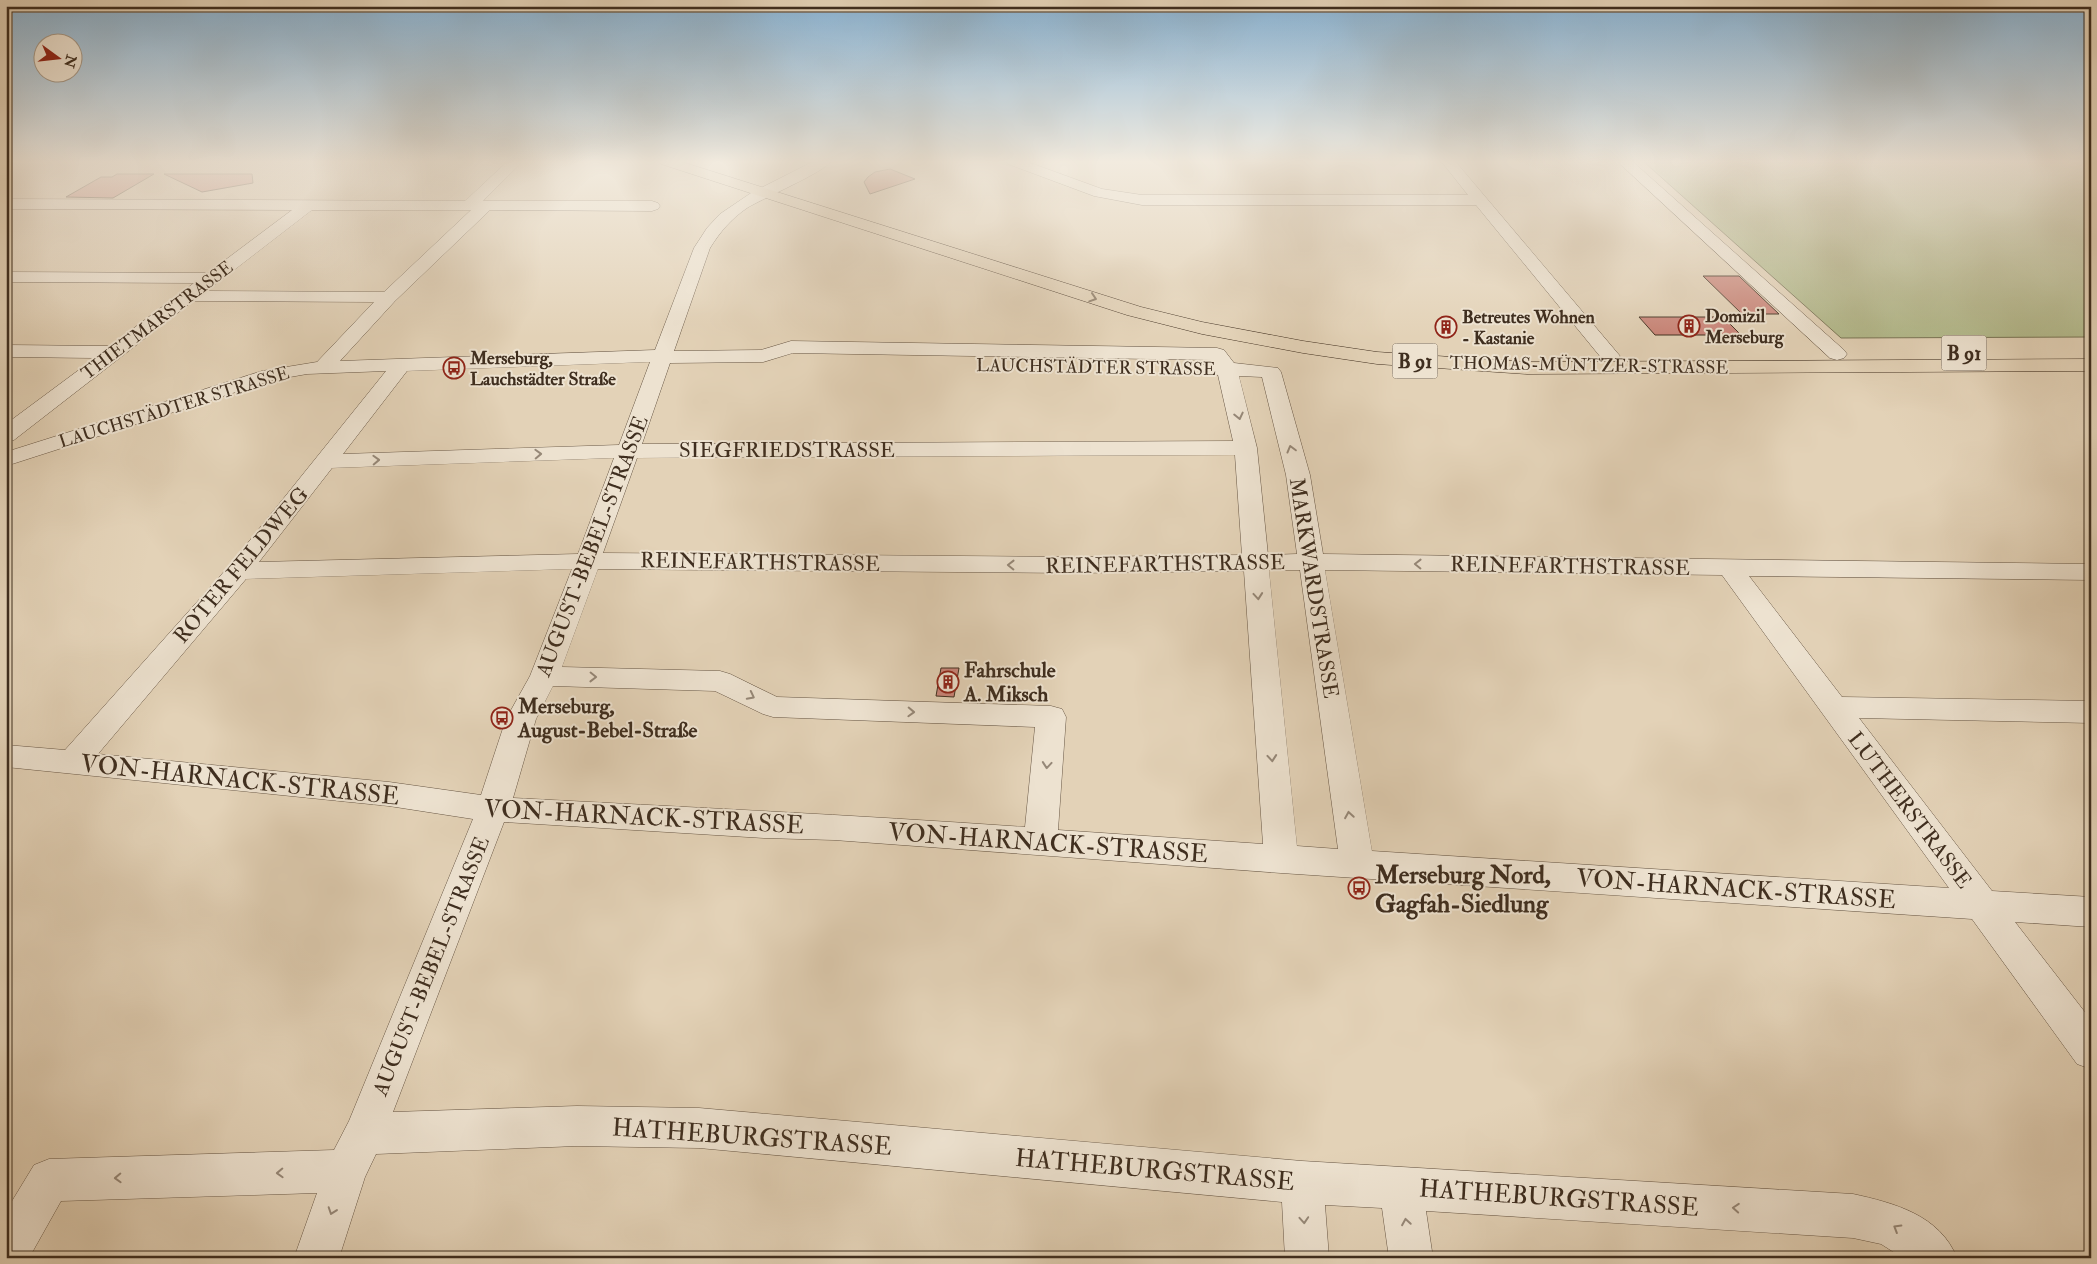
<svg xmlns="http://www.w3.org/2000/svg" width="2097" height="1264" font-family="'IM FELL Double Pica',serif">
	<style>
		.green { fill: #b4bc8e; stroke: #7a7556 }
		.building { fill: #cc867b; stroke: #3f2e1f }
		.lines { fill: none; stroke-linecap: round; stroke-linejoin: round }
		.minor-casing { stroke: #685745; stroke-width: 1 }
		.primary-casing { stroke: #3f2e1f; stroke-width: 1 }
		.minor { fill: #ede2d0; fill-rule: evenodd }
		.primary { fill: #e3d2b7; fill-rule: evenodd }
		.oneway { stroke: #897863 }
		.oneway2 { stroke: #968878 }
		.labels { text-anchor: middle; stroke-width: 4; stroke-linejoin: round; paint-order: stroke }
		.far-poi-label { font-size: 18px; font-weight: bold; fill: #3f2e1f; stroke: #ede2d0; text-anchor: start }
		.far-street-label { font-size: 18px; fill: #3f2e1f; stroke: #ede2d0 }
		.shield { fill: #ede2d0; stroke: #736454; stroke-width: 1 }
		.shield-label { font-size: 20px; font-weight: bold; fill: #3f2e1f }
		.street-label { font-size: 21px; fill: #3f2e1f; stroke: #ede2d0 }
		.poi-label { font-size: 21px; font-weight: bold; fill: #3f2e1f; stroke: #ede2d0; text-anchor: start }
		.near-street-label { font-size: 25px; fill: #3f2e1f; stroke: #ede2d0 }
		.near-poi-label { font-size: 25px; font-weight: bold; fill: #3f2e1f; stroke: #ede2d0; text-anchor: start }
	</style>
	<rect width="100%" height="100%" fill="#e3d2b7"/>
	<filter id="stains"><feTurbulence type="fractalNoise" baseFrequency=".004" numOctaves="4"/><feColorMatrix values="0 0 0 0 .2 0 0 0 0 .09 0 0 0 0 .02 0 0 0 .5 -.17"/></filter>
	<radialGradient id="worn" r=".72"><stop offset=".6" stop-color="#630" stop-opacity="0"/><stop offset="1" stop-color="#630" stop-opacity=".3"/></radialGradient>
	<path class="green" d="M 1643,161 L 2091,161 L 2091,337 L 1841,338 Z"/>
	<path class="building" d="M 890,169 L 915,179 L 870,194 L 864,182 L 868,177 L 875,172 Z
		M 117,174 L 154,174 L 113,198 L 66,197 L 101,177 L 112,177 Z
		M 164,174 L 252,174 L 253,183 L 202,192 Z
		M 1703,276 L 1739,276 L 1779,314 L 1742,314 Z
		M 1639,317 L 1723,317 L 1741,335 L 1655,335 Z
		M 941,668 L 959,668 L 954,697 L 936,696 Z"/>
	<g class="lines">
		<g class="minor-casing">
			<path id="minor" d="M 508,161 L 520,161 L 521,163 L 483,201 L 652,201 L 658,203 L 660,206 L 658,209 L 652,211 L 490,210 L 395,301 L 340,361 L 655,350 L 694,248 L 707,228 L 720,214 L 751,193 L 814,161 L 831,161 C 825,172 763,198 747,208 C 731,219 720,232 710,248 L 674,351 L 761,350 L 791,341 L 1217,348 L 1224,350 L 1234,363 L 1278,368 L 1281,372 L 1310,475 L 1323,554 L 2091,564 L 2091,580 L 1749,576 L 1842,697 L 2091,701 L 2091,723 L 1859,718 L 1992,891 L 2091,897 L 2091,927 L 2015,922 L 2091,1020 L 2091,1069 L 2077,1064 L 1972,919 L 1281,873 L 834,840 L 764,838 L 504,822 L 393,1112 L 577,1106 L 699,1108 L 1302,1161 L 1853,1194 C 1894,1203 1940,1215 1957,1258 L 1903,1258 L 1881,1244 L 1853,1238 L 1426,1211 L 1433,1258 L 1389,1258 L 1382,1208 L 1325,1205 L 1329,1258 L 1285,1258 L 1282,1202 L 699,1148 L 577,1146 L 376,1154 L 365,1177 L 339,1258 L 294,1258 L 317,1193 L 61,1201 L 29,1258 L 6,1258 L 6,1211 L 34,1165 L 49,1159 L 334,1150 L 349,1121 L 473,819 L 389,806 L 6,767 L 6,745 L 65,750 L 230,565 L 386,371 L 307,374 L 273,380 L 6,466 L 6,452 L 262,371 L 317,362 L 374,302 L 193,301 L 14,440 L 6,442 L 6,424 L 95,358 L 6,357 L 6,345 L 110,346 L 194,283 L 6,282 L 6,272 L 208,273 L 292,210 L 6,209 L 6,199 L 465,201 ZM 312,210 L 471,210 L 384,292 L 207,291 ZM 793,353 L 1211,360 L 1213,362 L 1204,364 L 1201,368 L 1204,372 L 1218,375 L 1233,441 L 642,444 L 670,363 L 763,362 ZM 650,362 L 619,445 L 343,454 L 407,371 ZM 1239,376 L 1262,377 L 1286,475 L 1297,554 L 1268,555 L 1257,448 ZM 1235,455 L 1242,555 L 1073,557 L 603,553 L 637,458 ZM 614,458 L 578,554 L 259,562 L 332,468 ZM 572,569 L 530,676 L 506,719 L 481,795 L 389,782 L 98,754 L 246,579 ZM 598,569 L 1073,573 L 1244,571 L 1263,844 L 1058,830 L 1066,717 L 1062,709 L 1051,706 L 777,697 L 730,674 L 720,671 L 562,667 ZM 1269,570 L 1300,570 L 1338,849 L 1297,846 ZM 1325,570 L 1722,575 L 1949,888 L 1372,851 ZM 553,686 L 715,691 L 763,714 L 773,717 L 1035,727 L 1025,827 C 854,815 683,807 513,798 L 536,719 Z
				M 1006,161 L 1025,161 L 1102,189 L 1142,195 L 1468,195 L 1441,161 L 1455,161 L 1620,356 L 1617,360 L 1610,362 L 1603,360 L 1476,205 L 1142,205 L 1094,196 L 1008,164 Z
				M 1617,161 L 1632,161 L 1844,350 L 1847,354 L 1844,358 L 1837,360 L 1830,358 Z"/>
		</g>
		<g class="primary-casing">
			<path id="primary" d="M 659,161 L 679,161 L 1141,307 L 1202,322 L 1303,341 L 1377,352 L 1527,362 L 2091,359 L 2091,371 L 1527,374 L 1377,364 L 1303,353 L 1202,334 L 1127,315 L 661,164 Z"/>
		</g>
		<use href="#minor" class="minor"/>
		<use href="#primary" class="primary"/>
	</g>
	<defs><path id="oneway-chevron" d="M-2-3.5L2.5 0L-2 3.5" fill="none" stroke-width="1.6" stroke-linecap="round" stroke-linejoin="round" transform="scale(1.25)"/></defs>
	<use class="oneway" href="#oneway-chevron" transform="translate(1093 298) rotate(18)"/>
	<g class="oneway2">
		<use href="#oneway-chevron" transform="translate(1239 416) rotate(77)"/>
		<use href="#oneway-chevron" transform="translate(1291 449) rotate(-105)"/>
		<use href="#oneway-chevron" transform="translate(538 454) rotate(-2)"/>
		<use href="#oneway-chevron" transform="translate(376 460) rotate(-2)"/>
		<use href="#oneway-chevron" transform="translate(1418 564) rotate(-179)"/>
		<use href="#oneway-chevron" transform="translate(1011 565) rotate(-179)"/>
		<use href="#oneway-chevron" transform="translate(1258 596) rotate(85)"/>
		<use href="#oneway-chevron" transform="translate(593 677) rotate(1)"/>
		<use href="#oneway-chevron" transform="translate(751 696) rotate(27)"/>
		<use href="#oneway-chevron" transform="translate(911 712) rotate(2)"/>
		<use href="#oneway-chevron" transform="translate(1272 758) rotate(85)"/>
		<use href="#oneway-chevron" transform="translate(1047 765) rotate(95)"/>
		<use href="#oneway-chevron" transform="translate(1349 815) rotate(-99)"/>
		<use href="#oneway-chevron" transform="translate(280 1173) rotate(178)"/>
		<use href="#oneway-chevron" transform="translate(118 1178) rotate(178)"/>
		<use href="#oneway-chevron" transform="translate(1736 1208) rotate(-176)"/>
		<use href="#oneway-chevron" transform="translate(332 1211) rotate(109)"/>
		<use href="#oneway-chevron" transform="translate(1304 1220) rotate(86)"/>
		<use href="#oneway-chevron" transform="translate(1406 1222) rotate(-99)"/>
		<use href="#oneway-chevron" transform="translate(1897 1228) rotate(-149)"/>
	</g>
	<linearGradient id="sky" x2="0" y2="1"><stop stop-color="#89b4d5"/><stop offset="0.48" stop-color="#f2ebdf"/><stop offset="1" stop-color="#f2ebdf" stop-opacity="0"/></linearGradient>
	<rect width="2097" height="337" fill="url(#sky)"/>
	<defs>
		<g id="building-ring" transform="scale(1.125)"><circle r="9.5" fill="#ede2d0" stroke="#8f2418" stroke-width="1.5"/><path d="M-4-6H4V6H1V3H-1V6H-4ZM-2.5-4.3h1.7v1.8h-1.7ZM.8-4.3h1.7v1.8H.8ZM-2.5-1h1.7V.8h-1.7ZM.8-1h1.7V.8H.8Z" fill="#8f2418"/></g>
		<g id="bus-ring" transform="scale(1.125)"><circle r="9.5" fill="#ede2d0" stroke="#8f2418" stroke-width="1.5"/><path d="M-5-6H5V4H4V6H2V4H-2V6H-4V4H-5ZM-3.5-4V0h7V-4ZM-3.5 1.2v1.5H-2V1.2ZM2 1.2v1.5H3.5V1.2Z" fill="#8f2418"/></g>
	</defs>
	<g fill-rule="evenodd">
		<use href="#building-ring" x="1689" y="326"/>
		<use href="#building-ring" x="1446" y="327"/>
		<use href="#bus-ring" x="454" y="368"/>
		<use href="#building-ring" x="948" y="682"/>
		<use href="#bus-ring" x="502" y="718"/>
		<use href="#bus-ring" x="1359" y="888"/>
	</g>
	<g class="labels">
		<g class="far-poi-label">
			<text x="1705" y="322">Domizil<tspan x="1705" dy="21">Merseburg</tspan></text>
			<text x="1462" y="323">Betreutes Wohnen<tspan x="1462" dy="21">- Kastanie</tspan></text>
			<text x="470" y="364">Merseburg,<tspan x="470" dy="21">Lauchstädter Straße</tspan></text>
		</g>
		<g class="far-street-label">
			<text transform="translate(157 320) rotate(-37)" y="6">THIETMARSTRASSE</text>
			<text transform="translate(1589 365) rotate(1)" y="6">THOMAS-MÜNTZER-STRASSE</text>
			<text transform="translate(1096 367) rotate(1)" y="6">LAUCHSTÄDTER STRASSE</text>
			<text transform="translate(174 407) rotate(-17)" y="6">LAUCHSTÄDTER STRASSE</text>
		</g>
		<g class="shield">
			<rect x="1941.5" y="335.5" width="45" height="35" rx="4"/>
			<rect x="1392.5" y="343.5" width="45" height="35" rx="4"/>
		</g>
		<g class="shield-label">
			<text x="1964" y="360">B 91</text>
			<text x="1415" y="368">B 91</text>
		</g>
		<g class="street-label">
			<text x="787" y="457">SIEGFRIEDSTRASSE</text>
			<text transform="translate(592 546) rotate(-69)" y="7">AUGUST-BEBEL-STRASSE</text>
			<text transform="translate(760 562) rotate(1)" y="7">REINEFARTHSTRASSE</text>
			<text transform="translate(1165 564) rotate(-1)" y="7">REINEFARTHSTRASSE</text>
			<text transform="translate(241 565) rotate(-50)" y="7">ROTER FELDWEG</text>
			<text transform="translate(1570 566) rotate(1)" y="7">REINEFARTHSTRASSE</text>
			<text transform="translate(1314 588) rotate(81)" y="7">MARKWARDSTRASSE</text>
			<text transform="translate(1910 810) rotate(53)" y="7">LUTHERSTRASSE</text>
			<text transform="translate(431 966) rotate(-68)" y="7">AUGUST-BEBEL-STRASSE</text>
		</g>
		<g class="poi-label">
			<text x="964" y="677">Fahrschule<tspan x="964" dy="24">A. Miksch</tspan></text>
			<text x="518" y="713">Merseburg,<tspan x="518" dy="24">August-Bebel-Straße</tspan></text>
		</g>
		<g class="near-street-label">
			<text transform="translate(240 779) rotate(6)" y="9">VON-HARNACK-STRASSE</text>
			<text transform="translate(644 816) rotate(3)" y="9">VON-HARNACK-STRASSE</text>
			<text transform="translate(1048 842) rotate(4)" y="9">VON-HARNACK-STRASSE</text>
			<text transform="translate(1736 888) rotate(4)" y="9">VON-HARNACK-STRASSE</text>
			<text transform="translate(752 1136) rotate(4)" y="9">HATHEBURGSTRASSE</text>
			<text transform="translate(1155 1169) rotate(5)" y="9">HATHEBURGSTRASSE</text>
			<text transform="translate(1559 1197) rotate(4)" y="9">HATHEBURGSTRASSE</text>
		</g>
		<g class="near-poi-label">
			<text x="1375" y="883">Merseburg Nord,<tspan x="1375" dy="29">Gagfah-Siedlung</tspan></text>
		</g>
	</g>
	<rect width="2097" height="1264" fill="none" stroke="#e3d2b7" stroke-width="25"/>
	<rect x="8" y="8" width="2082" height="1249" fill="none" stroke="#3f2e1f" stroke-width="2.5"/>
	<rect x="12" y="12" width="2072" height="1239" fill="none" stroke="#3f2e1f"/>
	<g transform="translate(58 58) rotate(105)"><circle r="24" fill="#ede2d0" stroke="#a79a89"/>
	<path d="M0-4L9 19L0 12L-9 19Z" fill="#8f2418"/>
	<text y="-8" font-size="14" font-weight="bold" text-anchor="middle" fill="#3f2e1f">N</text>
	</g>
	<rect width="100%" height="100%" filter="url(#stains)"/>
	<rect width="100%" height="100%" fill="url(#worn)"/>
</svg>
